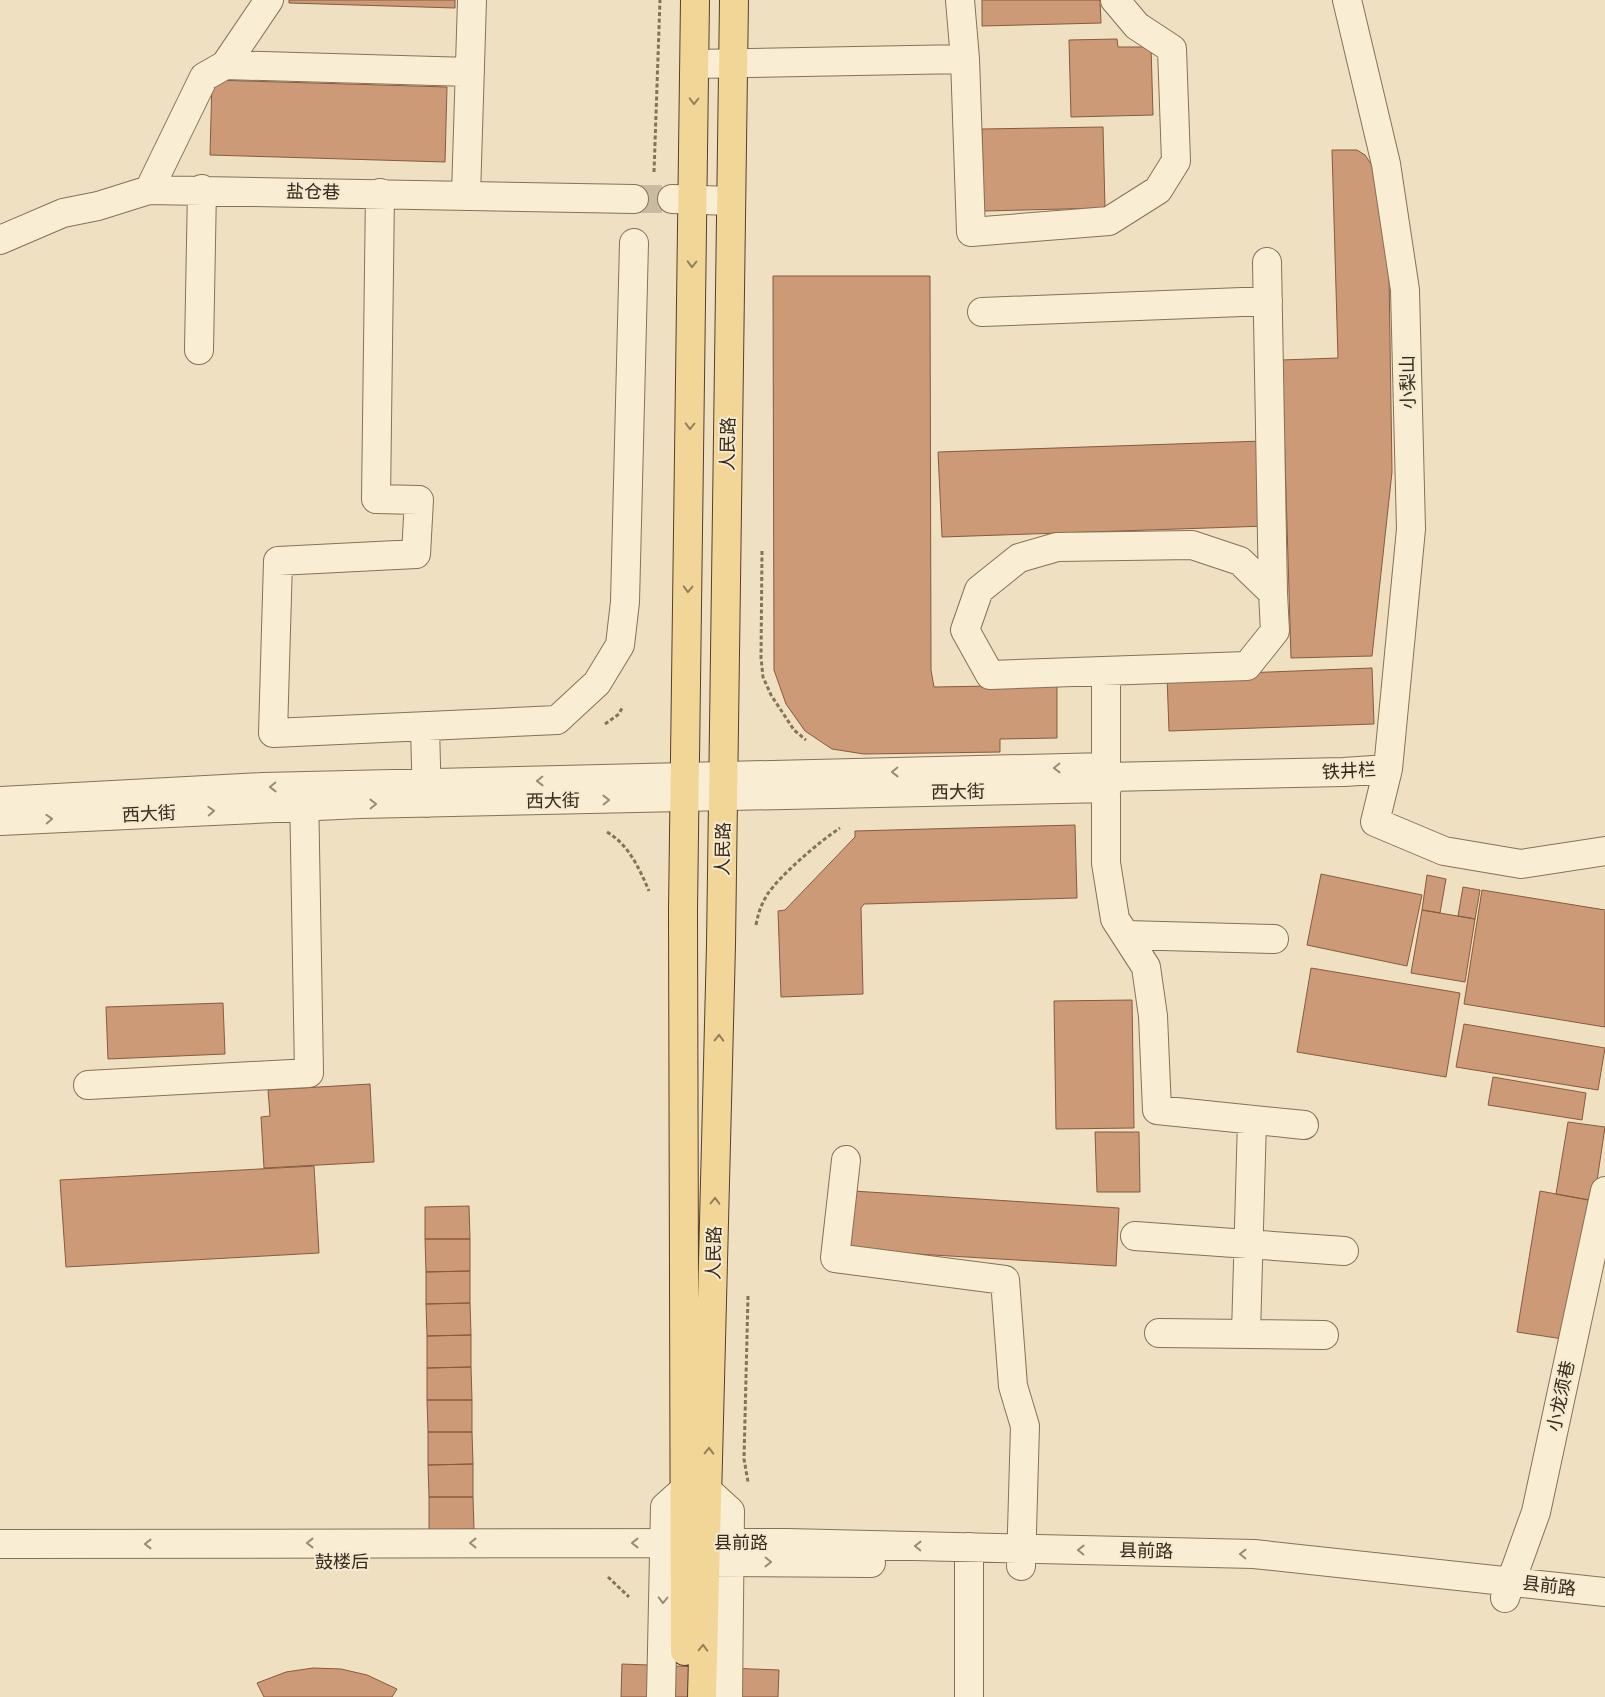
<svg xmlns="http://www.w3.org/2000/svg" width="1605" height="1697" font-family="'Noto Serif','Noto Sans SC',serif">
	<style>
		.building { fill: #cc9a76; stroke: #865b3e }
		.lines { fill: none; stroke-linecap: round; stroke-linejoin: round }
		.minor-tunnel { stroke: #c9bb9f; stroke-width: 28; stroke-dasharray: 28 14; stroke-linecap: butt }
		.minor-casing { stroke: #877158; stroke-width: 30 }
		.major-casing { stroke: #543f2d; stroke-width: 30 }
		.path { stroke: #877158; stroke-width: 3; stroke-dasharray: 4 2.5; stroke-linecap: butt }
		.minor { stroke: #f9eed3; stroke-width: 28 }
		.major { stroke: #f1d698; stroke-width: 28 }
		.oneway { stroke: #94805a }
		.oneway2 { stroke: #988c78 }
		.labels { text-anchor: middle; stroke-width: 4; stroke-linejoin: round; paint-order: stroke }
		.street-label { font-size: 18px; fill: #36291d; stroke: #f5ead0 }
	</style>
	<rect width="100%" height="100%" fill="#eee0c0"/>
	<path class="building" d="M 289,0 L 455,0 L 455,8 L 289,3 Z
		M 982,0 L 1100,0 L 1101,23 L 982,26 Z
		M 1117,39 L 1118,47 L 1151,47 L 1153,115 L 1071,117 L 1069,40 Z
		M 212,80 L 447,87 L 445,162 L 210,155 Z
		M 1103,127 L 1105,208 L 984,211 L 982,129 Z
		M 1332,150 L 1357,150 L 1365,155 L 1375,170 L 1389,274 L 1392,472 L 1372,656 L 1291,658 L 1282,360 L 1338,358 Z
		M 773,276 L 930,276 L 931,670 L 934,687 L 1057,685 L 1057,738 L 1000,739 L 1000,752 L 864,754 L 832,749 L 805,731 L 786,704 L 774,670 Z
		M 1263,441 L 1266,526 L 942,537 L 938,452 Z
		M 1372,668 L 1374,724 L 1169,731 L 1167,676 Z
		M 1075,825 L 1077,898 L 864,904 L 861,908 L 863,994 L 781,997 L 778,911 L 785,910 L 855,837 L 855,831 Z
		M 1321,874 L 1422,895 L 1407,966 L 1307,945 Z
		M 1427,875 L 1446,879 L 1440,913 L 1422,910 Z
		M 1463,887 L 1480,890 L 1475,919 L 1458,916 Z
		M 1482,890 L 1605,910 L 1605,1027 L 1464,1004 Z
		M 1422,910 L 1475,919 L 1465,982 L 1411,973 Z
		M 1311,968 L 1460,993 L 1446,1077 L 1297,1052 Z
		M 1132,1000 L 1134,1128 L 1056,1129 L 1054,1001 Z
		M 223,1003 L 225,1054 L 108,1059 L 106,1007 Z
		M 1464,1024 L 1605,1048 L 1598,1090 L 1456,1067 Z
		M 1493,1077 L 1586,1093 L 1582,1120 L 1488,1105 Z
		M 370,1084 L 374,1162 L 264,1168 L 261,1117 L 270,1116 L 268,1090 Z
		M 1568,1122 L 1605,1127 L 1594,1201 L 1556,1194 Z
		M 1095,1132 L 1139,1132 L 1140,1192 L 1097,1192 Z
		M 314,1166 L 319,1253 L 66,1267 L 60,1180 Z
		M 853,1191 L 1119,1208 L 1116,1266 L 850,1250 Z
		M 1540,1191 L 1594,1201 L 1563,1339 L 1517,1332 Z
		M 469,1206 L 470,1239 L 425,1239 L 425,1207 Z
		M 425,1239 L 470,1239 L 470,1271 L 426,1272 Z
		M 470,1271 L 470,1303 L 426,1304 L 426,1272 Z
		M 470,1303 L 471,1335 L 427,1336 L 426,1304 Z
		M 471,1335 L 471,1367 L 427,1368 L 427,1336 Z
		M 471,1367 L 472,1400 L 427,1400 L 427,1368 Z
		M 427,1400 L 472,1400 L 472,1432 L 428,1432 Z
		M 428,1432 L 472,1432 L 473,1464 L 428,1465 Z
		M 473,1464 L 473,1497 L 429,1497 L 428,1465 Z
		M 429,1497 L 473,1497 L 474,1529 L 429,1530 Z
		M 622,1664 L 779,1670 L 778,1697 L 621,1697 Z
		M 313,1668 L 341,1669 L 367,1675 L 397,1689 L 392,1697 L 264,1697 L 257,1683 L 286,1672 Z"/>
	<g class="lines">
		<path class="minor-tunnel" d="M 634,199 L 672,199"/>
		<g class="minor-casing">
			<path id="minor" d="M 960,0 L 965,59 L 971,232 L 1109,221 L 1158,190 L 1176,161 L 1172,49 L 1137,26 L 1115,0
				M 1347,0 L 1386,164 L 1405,290 L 1411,529 L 1388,769
				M 695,64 L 965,59
				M 225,65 L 470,72
				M 149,190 L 204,77 L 225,65 L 269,0
				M 380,193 L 376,499 L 419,500 L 416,554 L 278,561 L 273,733 L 557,720 L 597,683 L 620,645 L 625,602 L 634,243
				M 466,195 L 472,0
				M 672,199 L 731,201
				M 0,240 L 63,213 L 98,206 L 149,190 L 634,199
				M 1267,262 L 1273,593
				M 982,312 L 1268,301
				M 199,350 L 202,189
				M 1192,545 L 1240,561 L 1273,593 L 1275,631 L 1247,666 L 990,675 L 965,630 L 979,590 L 1019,558 L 1057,547 Z
				M 1106,671 L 1106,863 L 1115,919 L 1146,967 L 1153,1016 L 1157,1110 L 1304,1125
				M 425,727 L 427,803
				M 1106,777 L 1344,772 L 1388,769 L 1375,822 L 1444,851 L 1521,864 L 1605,851
				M 0,801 L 263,787 L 1106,767
				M 0,821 L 360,804 L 1107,788
				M 1126,935 L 1274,939
				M 88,1085 L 309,1073 L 304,790
				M 846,1160 L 835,1258 L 1005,1280 L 1013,1386 L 1025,1426 L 1021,1566
				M 1135,1236 L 1344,1251
				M 1159,1333 L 1324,1335
				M 1246,1334 L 1252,1120
				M 708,1491 L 730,1511 L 728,1697
				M 0,1544 L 787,1543 L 1254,1554 L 1605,1592
				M 706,1562 L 871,1563
				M 1505,1598 L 1536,1512 L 1605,1191
				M 661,1697 L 665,1507 L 684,1490
				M 969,1697 L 969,1547"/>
		</g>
		<g class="major-casing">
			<path id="major" d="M 685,1651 L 683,910 L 695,0
				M 702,1697 L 721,945 L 734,0"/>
		</g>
		<path class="path" d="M 654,172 L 660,0
			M 762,551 L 761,658 L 763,677 L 771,695 L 794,730 L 806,740
			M 605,724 L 619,714 L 623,706
			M 607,832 C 629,845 639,868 649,891
			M 756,925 C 758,914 761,905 767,895 C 779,876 820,841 840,828
			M 748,1296 L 744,1459 L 748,1482
			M 608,1577 L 629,1597"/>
		<use href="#minor" class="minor"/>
		<use href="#major" class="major"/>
	</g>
	<defs><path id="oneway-chevron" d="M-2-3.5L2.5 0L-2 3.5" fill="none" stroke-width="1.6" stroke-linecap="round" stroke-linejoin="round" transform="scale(1.25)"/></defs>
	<g class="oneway">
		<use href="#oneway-chevron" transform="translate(694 101) rotate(91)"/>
		<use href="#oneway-chevron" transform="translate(692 264) rotate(91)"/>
		<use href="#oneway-chevron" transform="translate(690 426) rotate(91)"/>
		<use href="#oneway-chevron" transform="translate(688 589) rotate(91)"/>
		<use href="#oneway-chevron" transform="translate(719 1038) rotate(-89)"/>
		<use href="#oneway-chevron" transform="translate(715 1201) rotate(-89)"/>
		<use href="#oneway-chevron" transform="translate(709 1451) rotate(-89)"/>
		<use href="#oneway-chevron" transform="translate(703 1648) rotate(-88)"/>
	</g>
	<g class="oneway2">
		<use href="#oneway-chevron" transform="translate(1057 768) rotate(179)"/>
		<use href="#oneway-chevron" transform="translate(895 772) rotate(179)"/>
		<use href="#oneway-chevron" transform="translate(540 781) rotate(179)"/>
		<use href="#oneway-chevron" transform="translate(273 787) rotate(179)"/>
		<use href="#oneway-chevron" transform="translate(606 800) rotate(-1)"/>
		<use href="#oneway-chevron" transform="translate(373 804) rotate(-1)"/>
		<use href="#oneway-chevron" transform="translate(211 811) rotate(-3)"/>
		<use href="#oneway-chevron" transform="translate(49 819) rotate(-3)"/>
		<use href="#oneway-chevron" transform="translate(310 1543) rotate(180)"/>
		<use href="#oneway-chevron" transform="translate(473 1543) rotate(180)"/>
		<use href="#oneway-chevron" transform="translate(635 1543) rotate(-180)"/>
		<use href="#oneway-chevron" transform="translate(148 1544) rotate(180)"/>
		<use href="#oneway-chevron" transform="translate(918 1546) rotate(-179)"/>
		<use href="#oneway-chevron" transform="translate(1081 1550) rotate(-179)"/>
		<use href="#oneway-chevron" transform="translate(1243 1554) rotate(-179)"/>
		<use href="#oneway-chevron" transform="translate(768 1562) rotate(1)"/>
		<use href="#oneway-chevron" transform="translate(663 1600) rotate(91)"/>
	</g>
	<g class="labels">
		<g class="street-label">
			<text transform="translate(313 192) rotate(1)" y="6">盐仓巷</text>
			<text transform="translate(1408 382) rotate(-91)" y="6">小梨山</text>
			<text transform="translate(728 444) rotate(-89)" y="6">人民路</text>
			<text transform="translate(1349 771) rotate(-3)" y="6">铁井栏</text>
			<text transform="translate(958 792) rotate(-1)" y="6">西大街</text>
			<text transform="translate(553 801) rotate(-1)" y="6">西大街</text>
			<text transform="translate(149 814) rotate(-3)" y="6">西大街</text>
			<text transform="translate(723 849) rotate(-89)" y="6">人民路</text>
			<text transform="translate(714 1253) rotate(-89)" y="6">人民路</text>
			<text transform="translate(1561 1396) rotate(-78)" y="6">小龙须巷</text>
			<text x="741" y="1549">县前路</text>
			<text transform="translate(1146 1551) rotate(1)" y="6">县前路</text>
			<text x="342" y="1568">鼓楼后</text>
			<text transform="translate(1549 1586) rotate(7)" y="6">县前路</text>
		</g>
	</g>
</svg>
